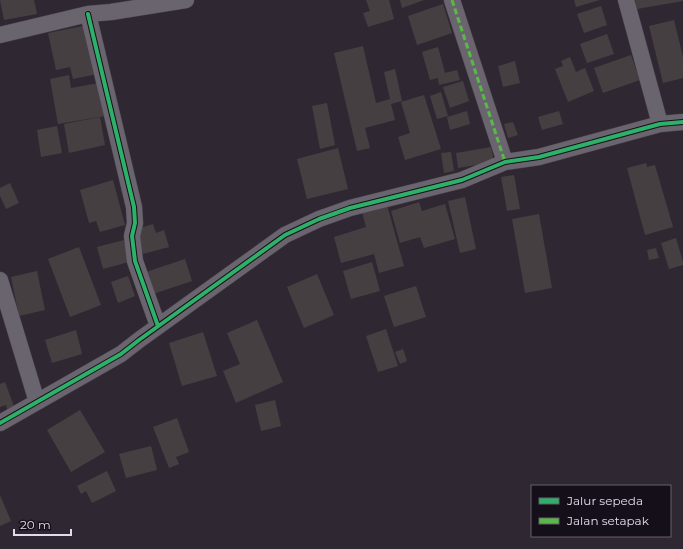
<svg xmlns="http://www.w3.org/2000/svg" width="683" height="549" font-family="Montserrat,sans-serif">
	<style>
		.building { fill: #463f41 }
		.lines { fill: none; stroke-linecap: round; stroke-linejoin: round }
		.minor-casing { stroke: #4c4650; stroke-width: 17 }
		.minor { stroke: #6a646e; stroke-width: 16 }
		.quiet { stroke: #58b947; stroke-width: 3; stroke-dasharray: 6 3; stroke-linecap: butt }
		.cycleway-casing { stroke: #150f19; stroke-width: 6 }
		.cycleway { stroke: #2db169; stroke-width: 4 }
	</style>
	<rect width="100%" height="100%" fill="#2f2833"/>
	<path class="building" d="M 0,0 L 34,0 L 37,14 L 4,20 Z
		M 366,0 L 389,0 L 394,19 L 368,27 L 363,13 L 370,11 Z
		M 400,0 L 424,0 L 402,8 Z
		M 574,0 L 600,0 L 576,7 Z
		M 635,0 L 683,0 L 683,1 L 637,9 Z
		M 443,4 L 452,33 L 417,45 L 408,16 Z
		M 601,6 L 607,25 L 584,33 L 577,14 Z
		M 674,20 L 683,57 L 683,78 L 663,83 L 649,26 Z
		M 88,25 L 98,74 L 73,79 L 70,67 L 56,70 L 48,33 Z
		M 607,34 L 614,54 L 587,63 L 580,44 Z
		M 363,46 L 376,103 L 390,99 L 384,72 L 395,69 L 402,101 L 391,104 L 395,120 L 365,128 L 370,148 L 357,151 L 334,53 Z
		M 438,47 L 445,73 L 457,70 L 460,80 L 439,85 L 438,78 L 430,80 L 422,52 Z
		M 631,55 L 640,80 L 603,93 L 594,68 Z
		M 570,57 L 576,72 L 585,68 L 594,91 L 568,102 L 555,69 L 563,66 L 561,61 Z
		M 515,61 L 520,83 L 503,87 L 498,66 Z
		M 69,75 L 71,88 L 99,83 L 105,116 L 58,124 L 50,79 Z
		M 463,81 L 469,101 L 450,108 L 443,87 Z
		M 441,92 L 448,116 L 437,119 L 430,96 Z
		M 424,95 L 441,149 L 405,160 L 398,137 L 410,133 L 401,102 Z
		M 327,103 L 335,145 L 320,149 L 312,106 Z
		M 467,111 L 470,124 L 450,130 L 447,117 Z
		M 559,111 L 563,124 L 542,130 L 538,117 Z
		M 100,117 L 105,145 L 69,153 L 64,124 Z
		M 513,122 L 518,135 L 508,138 L 504,124 Z
		M 57,126 L 62,153 L 41,157 L 37,130 Z
		M 491,147 L 494,162 L 458,168 L 456,153 Z
		M 338,148 L 348,189 L 307,199 L 297,159 Z
		M 451,152 L 454,171 L 444,173 L 441,153 Z
		M 646,163 L 647,167 L 655,165 L 673,227 L 645,235 L 627,168 Z
		M 514,175 L 520,209 L 507,211 L 501,177 Z
		M 113,180 L 125,225 L 100,232 L 96,221 L 89,223 L 80,190 Z
		M 10,183 L 19,203 L 6,209 L 0,196 L 0,188 Z
		M 465,197 L 476,249 L 460,253 L 448,201 Z
		M 419,202 L 422,211 L 445,204 L 455,239 L 424,248 L 420,237 L 400,243 L 391,211 Z
		M 387,205 L 404,266 L 379,273 L 374,254 L 341,263 L 334,237 L 366,227 L 362,212 Z
		M 539,214 L 552,288 L 525,293 L 512,219 Z
		M 153,224 L 156,233 L 164,230 L 169,247 L 143,254 L 136,229 Z
		M 676,238 L 683,262 L 683,265 L 669,269 L 661,243 Z
		M 124,240 L 129,262 L 103,269 L 97,247 Z
		M 79,247 L 101,305 L 70,317 L 48,259 Z
		M 656,248 L 659,258 L 649,260 L 647,250 Z
		M 185,259 L 192,281 L 150,295 L 143,273 Z
		M 372,262 L 380,291 L 351,299 L 343,271 Z
		M 37,271 L 45,310 L 19,316 L 11,277 Z
		M 317,274 L 334,315 L 304,328 L 287,287 Z
		M 128,276 L 135,296 L 118,303 L 111,282 Z
		M 416,286 L 426,317 L 394,327 L 384,296 Z
		M 257,320 L 283,382 L 236,403 L 223,371 L 240,364 L 227,333 Z
		M 386,329 L 398,366 L 378,372 L 366,336 Z
		M 76,330 L 82,354 L 52,363 L 45,340 Z
		M 203,332 L 217,376 L 182,386 L 169,343 Z
		M 403,349 L 407,361 L 400,364 L 395,352 Z
		M 5,382 L 15,409 L 8,412 L 6,405 L 0,407 L 0,384 Z
		M 275,400 L 281,426 L 261,431 L 255,405 Z
		M 80,410 L 105,452 L 71,472 L 47,430 Z
		M 177,418 L 189,452 L 176,457 L 179,464 L 169,468 L 153,427 Z
		M 151,446 L 157,470 L 126,478 L 119,454 Z
		M 107,471 L 116,491 L 92,503 L 86,491 L 81,494 L 77,486 Z
		M 0,495 L 11,521 L 0,526 Z"/>
	<g class="lines">
		<g class="minor-casing">
			<path id="minor" d="M 452,0 L 505,162
				M 626,0 L 660,124
				M 88,14 L 134,207 L 135,223 L 132,236 L 135,261 L 158,326
				M 0,35 L 88,14 L 111,12 L 186,0
				M 0,280 L 37,402
				M 0,423 L 121,354 L 139,340 L 285,235 L 319,219 L 350,208 L 462,180 L 505,162 L 539,157 L 660,124 L 683,122"/>
		</g>
		<use href="#minor" class="minor"/>
		<path class="quiet" d="M 452,0 L 505,162"/>
		<g class="cycleway-casing">
			<path id="cycleway" d="M 88,14 L 134,207 L 135,223 L 132,236 L 135,261 L 158,326
				M 0,423 L 121,354 L 139,340 L 285,235 L 319,219 L 350,208 L 462,180 L 505,162 L 539,157 L 660,124 L 683,122"/>
		</g>
		<use href="#cycleway" class="cycleway"/>
	</g>
	<rect x="531" y="485" width="140" height="52" fill="#150f19" stroke="#67616c"/>
	<rect x="539" y="498" width="20" height="6" fill="#2db169" stroke="#67616c"/>
	<text x="567" y="505" font-size="12" fill="#e3dbe9">Jalur sepeda</text>
	<rect x="539" y="518" width="20" height="6" fill="#58b947" stroke="#67616c"/>
	<text x="567" y="525" font-size="12" fill="#e3dbe9">Jalan setapak</text>
	<path d="M14 529v6h57v-6" fill="none" stroke="#e3dbe9" stroke-width="2"/>
	<text x="20" y="529" font-size="12" fill="#e3dbe9" stroke="#150f19" stroke-width="3" paint-order="stroke">20 m</text>
</svg>
